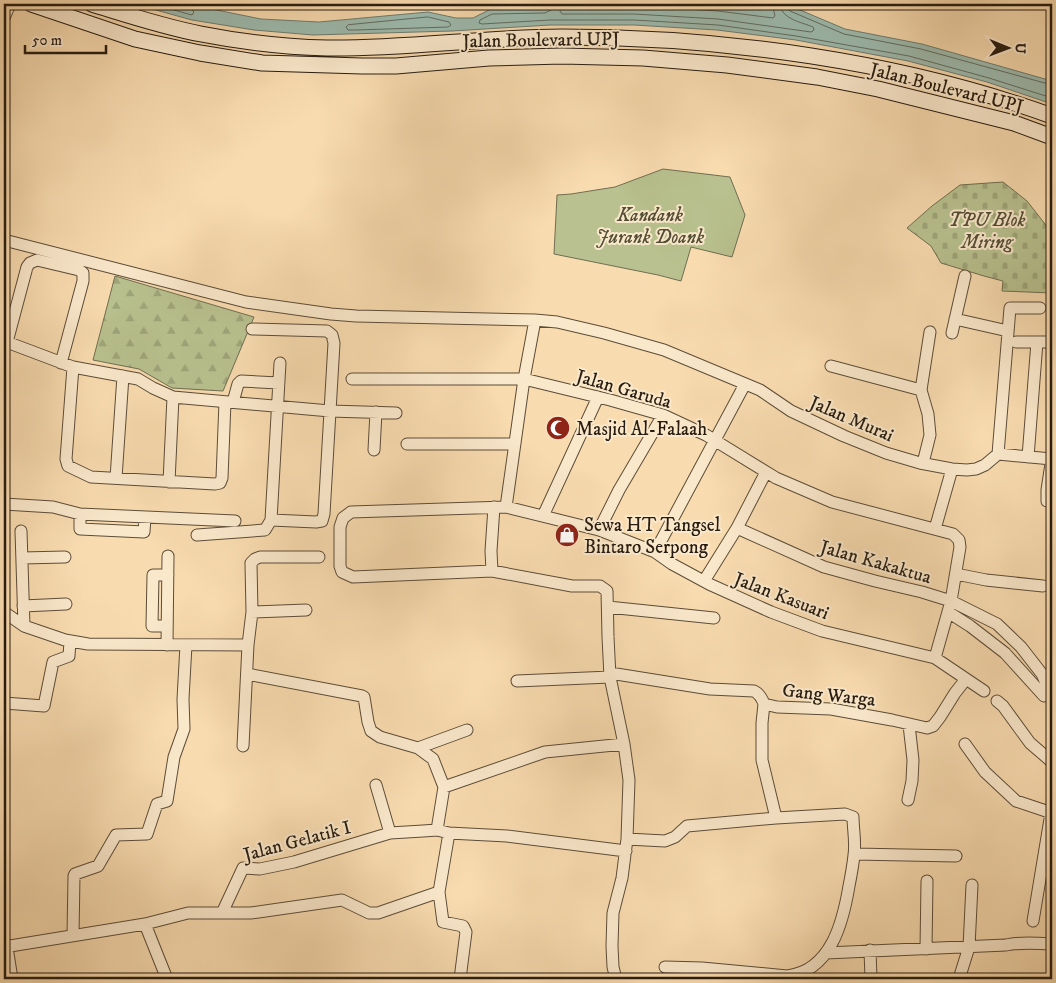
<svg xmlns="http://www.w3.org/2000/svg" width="1056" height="983" font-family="'IM FELL DW Pica',serif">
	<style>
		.forest { fill: url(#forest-firs); stroke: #706e50 }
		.cemetery { fill: url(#cemetery-stones); stroke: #706e50 }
		.park { fill: #b8c18f; stroke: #706e50 }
		.water { fill: #9dbbaf; stroke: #6e7b6f }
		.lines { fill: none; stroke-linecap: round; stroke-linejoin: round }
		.shore { stroke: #626c60; stroke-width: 1 }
		.street-casing { stroke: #5c4c38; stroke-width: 13 }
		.secondary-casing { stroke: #281c10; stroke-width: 17 }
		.street { stroke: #fae8cb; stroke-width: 11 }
		.secondary { stroke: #fae8cb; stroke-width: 15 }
		.labels { text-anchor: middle; stroke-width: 4; stroke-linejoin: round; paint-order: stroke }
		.street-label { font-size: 19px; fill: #281c10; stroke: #fae8cb }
		.park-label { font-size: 19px; font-style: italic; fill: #534e36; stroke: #fae8cb }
		.poi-label { font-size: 19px; fill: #281c10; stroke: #fae8cb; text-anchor: start }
	</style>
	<defs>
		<pattern id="forest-firs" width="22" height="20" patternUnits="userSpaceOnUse" patternTransform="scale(1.25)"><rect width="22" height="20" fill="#b8c18f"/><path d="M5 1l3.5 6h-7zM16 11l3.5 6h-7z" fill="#9ea57a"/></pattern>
		<pattern id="cemetery-stones" width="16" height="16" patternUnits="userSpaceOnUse" patternTransform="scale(1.25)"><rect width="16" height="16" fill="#b8c18f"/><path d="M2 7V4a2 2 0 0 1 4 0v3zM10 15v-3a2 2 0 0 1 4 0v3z" fill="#9ea57a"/></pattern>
	</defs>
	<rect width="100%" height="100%" fill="#f8dbaf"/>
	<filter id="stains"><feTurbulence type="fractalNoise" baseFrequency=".004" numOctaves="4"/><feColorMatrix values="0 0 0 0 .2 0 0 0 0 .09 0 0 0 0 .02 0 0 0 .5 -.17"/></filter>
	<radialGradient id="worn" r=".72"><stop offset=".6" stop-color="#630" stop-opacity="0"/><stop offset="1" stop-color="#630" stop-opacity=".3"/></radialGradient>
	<path class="forest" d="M 115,276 L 254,317 L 223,391 L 172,388 L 139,369 L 93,360 Z"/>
	<path class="cemetery" d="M 1003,182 L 1027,201 L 1052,233 L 1052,293 L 1002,291 L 1003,281 L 984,276 L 941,263 L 931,246 L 907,228 L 932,206 L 960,185 Z"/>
	<path class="park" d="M 663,169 L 730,177 L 745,215 L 732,257 L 691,247 L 681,281 L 658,275 L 554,254 L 557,195 L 571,194 L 615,187 Z"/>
	<path class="water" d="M 134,4 L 187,4 L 261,19 L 319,22 L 428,12 L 456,18 L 473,18 L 491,9 L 544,9 L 554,4 L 786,4 L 845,29 L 922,44 L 1052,81 L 1052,104 L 987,82 L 908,61 L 796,40 L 717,30 L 634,25 L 550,25 L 452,31 L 313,35 L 254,30 L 192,20 Z"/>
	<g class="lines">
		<path class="shore" d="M 152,4 L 192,15 L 194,12 L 190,8 L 190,4
			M 555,4 L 553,9 L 545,13 L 492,14 L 480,20 L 479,23 L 482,24 L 550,20 L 634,20 L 718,25 L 796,36 L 909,56 L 989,78 L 1052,98
			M 561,4 L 560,11 L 562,14 L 634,14 L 718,19 L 811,32 L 813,31 L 814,29 L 813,27 C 801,22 781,19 780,4
			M 569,4 L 571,6 L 634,6 L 718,11 L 773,18 L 775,16 L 772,4
			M 786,4 L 787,8 L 790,11 L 844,34 L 921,49 L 1052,85
			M 428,17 L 449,22 L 451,25 L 448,27 L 356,30 L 348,30 L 346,27 L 348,25 Z"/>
		<g class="street-casing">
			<path id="street" d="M 4,18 L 10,4
				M 4,240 L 246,302 L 331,314 L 356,316 L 535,320 L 557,322 L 604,333 L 664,350 L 760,390 L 791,411 L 844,436 L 886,453 L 920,463 L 952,469 L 967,470 L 976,469 L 985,465 L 998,454 L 1052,459
				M 955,319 L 1008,331
				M 252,329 L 327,331 L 332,335 L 334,343 L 324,514 L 322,521 L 316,522 L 271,520 L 280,363
				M 952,333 L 965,276
				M 4,341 L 73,367 L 138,379 L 153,388 L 173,397 L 330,411 L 396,413
				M 7,342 L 27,267 L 30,263 L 37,260 L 79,270 L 83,273 L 83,281 L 61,363
				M 1016,342 L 1052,342
				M 831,366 L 921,390
				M 73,367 L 66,459 L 68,466 L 91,477 L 215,484 L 220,483 L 222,478 L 225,402
				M 352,379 L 524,379 L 610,400 L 663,415 L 706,435 L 776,478 L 832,502 L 953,534 L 959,540 L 960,547 L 951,601 L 935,658
				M 233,402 L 238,384 L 241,381 L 279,383
				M 407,444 L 515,444
				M 374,450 L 376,412
				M 998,454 L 1010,308 L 1040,308
				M 1028,457 L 1037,342
				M 1052,457 L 1047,490 L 1047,501 L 1052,502
				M 923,463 L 930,435 L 928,414 L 921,390 L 930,332
				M 116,478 L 123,376
				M 169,482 L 173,397
				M 4,504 L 53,507 L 80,514 L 235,521
				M 506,507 L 524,379 L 535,320
				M 80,514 L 80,529 L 144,532 L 145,517
				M 543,516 L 598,397
				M 737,528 L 824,567 L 875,581 L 922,592 L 951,601 L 997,624 L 1021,647 L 1042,674 L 1052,697
				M 935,529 L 952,469
				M 599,530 L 619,490 L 663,415
				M 21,531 L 24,626
				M 197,535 L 265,530 L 271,520
				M 655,552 L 745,384
				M 22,558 L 65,557
				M 492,571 L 491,551 L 494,507
				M 956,574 L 986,580 L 1043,586
				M 704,581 L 737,528 L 766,472
				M 23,606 L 66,604
				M 608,607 L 714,618
				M 4,612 L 24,626 L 65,640 L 88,644 L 248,645
				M 252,612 L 306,610
				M 948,612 L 970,626 L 1005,653 L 1044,696
				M 167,626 L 152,626 L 153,575 L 168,575
				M 167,645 L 168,556
				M 610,673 L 710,689 L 754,691 C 760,694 762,698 764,704 L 777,707 L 831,709 L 892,720 L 927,728 L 933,726 L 940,717 L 955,693 L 966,679
				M 247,674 L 362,696 L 364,697 L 368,722 L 371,731 L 380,737 L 418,748 L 433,759 L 444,787 L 437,830
				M 517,681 L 610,677
				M 997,701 L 1003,706 L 1030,743 L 1052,762
				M 4,703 L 44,706 L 53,662 L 69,656 L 70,641
				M 764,704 L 762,723 L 762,760 L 776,818
				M 965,744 L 985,772 L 1016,801 L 1052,813
				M 243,746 L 248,645 L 252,612 L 251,563 L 255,559 L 260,557 L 319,557
				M 418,748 L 467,730
				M 376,785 L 390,833
				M 444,787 L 545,752 L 624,744
				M 908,800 L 912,781 L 913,760 L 909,725
				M 449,833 L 439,892 L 443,922 L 463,926 L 466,932 L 460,979
				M 627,839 L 665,841 L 675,837 L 687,826 L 776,818 L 845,814 L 853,817 C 853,829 856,843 854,855 C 853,865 851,876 849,886 C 843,922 831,971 787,976 L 702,968 L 665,967
				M 855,854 L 956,856
				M 222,913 L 243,868 L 260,869 L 294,862 L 390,833 L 423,831 L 437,830 L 449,833 L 507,836 L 626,851
				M 1033,921 L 1052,807
				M 145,924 L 167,979
				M 73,935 L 74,876 L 75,874 L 98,866 L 116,835 L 147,834 L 157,804 L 167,801 L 174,757 L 184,729 L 183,699 L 186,645
				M 4,947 L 145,924 L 188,913 L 251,913 L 342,900 L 369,913 L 378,913 L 439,892
				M 7,947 L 12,979
				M 926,949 L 927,881
				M 870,950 L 871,979
				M 826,953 L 1006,945 C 1021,942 1036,943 1052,944
				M 616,979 L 613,967 L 612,946 L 613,913 L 622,878 L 627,839 L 629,780 L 624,744 L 610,677 L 608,637 L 607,591 L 600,586 L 572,586 L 492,571 L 353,577 L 342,572 L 340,566 L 340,527 L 343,518 L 351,512 L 506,507 L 599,530 L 655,552 L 672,564 L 709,584 L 771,612 L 822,631 L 935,658 L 984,691
				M 959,979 L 969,947 L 972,885"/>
		</g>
		<g class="secondary-casing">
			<path id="secondary" d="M 31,4 L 135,39 L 200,53 L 262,63 L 362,66 L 396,66 L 489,58 L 562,56 L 643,58 L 727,65 L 817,77 L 878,89 L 1014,123 L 1052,137
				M 92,4 C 128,15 164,27 201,34 C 242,42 285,47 327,48 C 406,49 484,37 562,37 C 724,37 900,61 1052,116"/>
		</g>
		<use href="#street" class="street"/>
		<use href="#secondary" class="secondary"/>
	</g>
	<defs>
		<g id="mosque-disc" transform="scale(1.25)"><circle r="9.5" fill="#8f2418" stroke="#fae8cb"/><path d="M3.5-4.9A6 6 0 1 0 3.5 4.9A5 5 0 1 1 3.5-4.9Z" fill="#fff"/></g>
		<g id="shop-disc" transform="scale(1.25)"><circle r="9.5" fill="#8f2418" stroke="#fae8cb"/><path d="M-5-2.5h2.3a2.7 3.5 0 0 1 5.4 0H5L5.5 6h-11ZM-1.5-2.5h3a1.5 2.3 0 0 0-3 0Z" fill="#fff"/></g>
	</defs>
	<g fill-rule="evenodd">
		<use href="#mosque-disc" x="558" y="428"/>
		<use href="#shop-disc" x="567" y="535"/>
	</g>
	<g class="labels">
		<g class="street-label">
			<text transform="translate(541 39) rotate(-1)" y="7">Jalan Boulevard UPJ</text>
			<text transform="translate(947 87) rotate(14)" y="7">Jalan Boulevard UPJ</text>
			<text transform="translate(624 388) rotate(16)" y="7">Jalan Garuda</text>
			<text transform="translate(852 418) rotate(23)" y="7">Jalan Murai</text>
			<text transform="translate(876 561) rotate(16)" y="7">Jalan Kakaktua</text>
			<text transform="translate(782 595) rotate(21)" y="7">Jalan Kasuari</text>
			<text transform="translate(829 694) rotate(6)" y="7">Gang Warga</text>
			<text transform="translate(297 840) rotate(-15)" y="7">Jalan Gelatik I</text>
		</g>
		<g class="park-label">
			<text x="650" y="221">Kandank<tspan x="650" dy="22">Jurank Doank</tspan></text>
			<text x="987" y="226">TPU Blok<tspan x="987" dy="22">Miring</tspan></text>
		</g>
		<g class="poi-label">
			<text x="576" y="435">Masjid Al-Falaah</text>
			<text x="584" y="531">Sewa HT Tangsel<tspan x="584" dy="22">Bintaro Serpong</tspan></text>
		</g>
	</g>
	<rect width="1056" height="983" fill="none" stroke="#f8dbaf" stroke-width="20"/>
	<rect x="5" y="5" width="1046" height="973" fill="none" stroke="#281c10" stroke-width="2.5"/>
	<rect x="10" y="10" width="1036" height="963" fill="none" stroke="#281c10"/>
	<g transform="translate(1008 48) rotate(91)" stroke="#fae8cb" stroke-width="4" paint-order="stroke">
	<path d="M0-4L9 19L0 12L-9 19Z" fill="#281c10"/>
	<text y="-8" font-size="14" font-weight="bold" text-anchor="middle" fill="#281c10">U</text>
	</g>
	<path d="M25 45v8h81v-8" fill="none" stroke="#281c10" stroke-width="2.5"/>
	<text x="32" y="45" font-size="15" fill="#281c10" stroke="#fae8cb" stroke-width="4" paint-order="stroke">50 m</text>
	<rect width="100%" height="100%" filter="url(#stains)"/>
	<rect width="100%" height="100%" fill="url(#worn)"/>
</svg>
